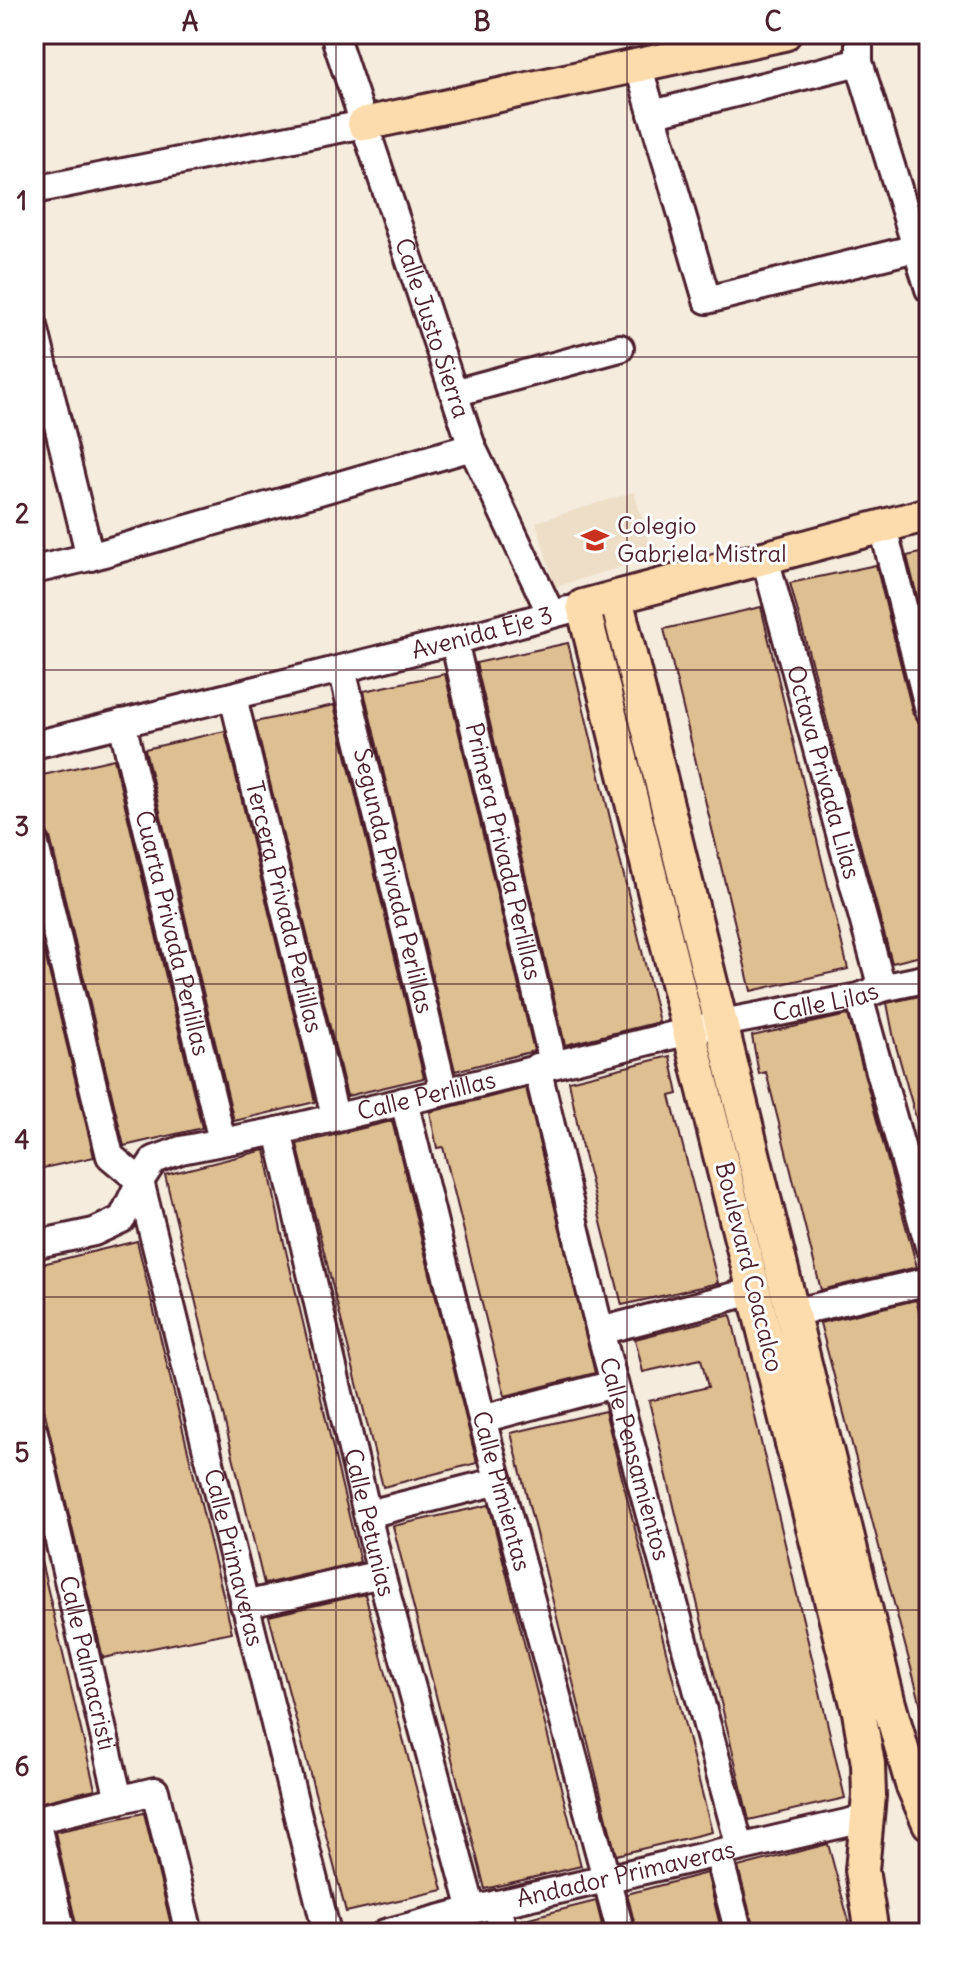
<svg xmlns="http://www.w3.org/2000/svg" width="963" height="1967" font-family="Delius,sans-serif">
	<style>
		.built { fill: #eedec7 }
		.building { fill: #debf91; stroke: #4a1f2b; stroke-width: 2 }
		.lines { fill: none; stroke-linecap: round; stroke-linejoin: round }
		.minor-casing { stroke: #4a1f2b; stroke-width: 32 }
		.major-casing { stroke: #4a1f2b; stroke-width: 38 }
		.minor { stroke: #fff; stroke-width: 26 }
		.major { stroke: #fcdcac; stroke-width: 32 }
		.grid { fill: none; stroke: #4a1f2b; stroke-width: 2; stroke-opacity: 0.55 }
		.labels { text-anchor: middle; stroke-width: 6; stroke-linejoin: round; paint-order: stroke }
		.street-label { font-size: 24px; fill: #4a1f2b; stroke: #fff }
		.poi-label { font-size: 24px; fill: #4a1f2b; stroke: #fff; text-anchor: start }
		.neatline { fill: none; stroke: #4a1f2b; stroke-width: 3 }
		.grid-label { font-size: 26px; text-anchor: middle; font-weight: bold; fill: #4a1f2b }
	</style>
	<rect width="100%" height="100%" fill="#f5ecde"/>
	<filter id="ink" filterUnits="userSpaceOnUse"><feTurbulence type="fractalNoise" baseFrequency=".0125" numOctaves="2"/><feDisplacementMap in="SourceGraphic" scale="16" xChannelSelector="R" yChannelSelector="G"/><feConvolveMatrix kernelMatrix="1 2 1 2 8 2 1 2 1" color-interpolation-filters="sRGB"/></filter>
	<g filter="url(#ink)">
		<path class="built" d="M 634,492 L 653,557 L 555,587 L 536,522 Z"/>
		<path class="building" d="M 929,551 L 929,644 L 907,556 Z
			M 876,565 L 913,714 L 918,722 L 929,726 L 929,954 L 892,963 L 790,583 Z
			M 761,607 L 848,969 L 751,991 L 664,629 Z
			M 568,643 L 659,1022 L 565,1045 L 476,663 Z
			M 445,674 L 534,1051 L 455,1071 L 364,691 Z
			M 334,705 L 424,1078 L 347,1096 L 255,722 Z
			M 225,731 L 315,1102 L 234,1121 L 145,749 Z
			M 114,759 L 202,1128 L 124,1146 L 50,837 L 45,829 L 34,825 L 34,777 Z
			M 34,909 L 94,1157 L 34,1170 L 34,959 L 37,959 L 34,948 Z
			M 929,994 L 929,1143 L 923,1143 L 894,1039 L 887,1003 Z
			M 848,1015 L 917,1267 L 821,1290 L 766,1072 L 759,1074 L 752,1036 Z
			M 670,1056 L 678,1094 L 670,1096 L 718,1283 L 622,1305 L 581,1143 L 569,1081 Z
			M 526,1088 L 595,1373 L 505,1396 L 443,1147 L 437,1148 L 430,1112 Z
			M 392,1121 L 477,1463 L 383,1487 L 297,1144 Z
			M 265,1150 L 281,1230 L 360,1562 L 264,1584 L 165,1175 Z
			M 137,1241 L 232,1632 L 103,1658 L 34,1367 L 34,1277 L 37,1276 L 34,1266 Z
			M 916,1300 L 929,1347 L 929,1717 L 924,1717 L 820,1323 Z
			M 731,1315 L 845,1798 L 749,1820 L 649,1401 L 708,1387 L 701,1359 L 643,1372 L 635,1339 Z
			M 605,1411 L 712,1832 L 616,1855 L 511,1433 Z
			M 489,1505 L 581,1866 L 485,1889 L 393,1526 Z
			M 40,1557 L 95,1789 L 34,1804 L 34,1711 L 38,1710 L 34,1695 L 34,1558 Z
			M 365,1594 L 443,1890 L 346,1912 L 269,1616 Z
			M 144,1813 L 173,1933 L 78,1933 L 55,1832 Z
			M 828,1844 L 852,1933 L 755,1933 L 738,1867 Z
			M 707,1873 L 722,1933 L 637,1933 L 627,1894 Z
			M 34,1883 L 46,1933 L 34,1933 Z
			M 596,1901 L 604,1933 L 520,1933 L 517,1921 Z"/>
		<g class="lines">
			<g class="minor-casing">
				<g id="minor">
					<path id="s1" d="M 334,34 L 472,447 L 551,614"/>
					<path d="M 859,34 L 859,62"/>
					<path d="M 638,65 L 707,300 L 916,248"/>
					<path d="M 652,114 L 859,62 L 929,289"/>
					<path d="M 34,190 L 364,124"/>
					<path d="M 34,326 L 90,557"/>
					<path d="M 454,393 L 620,348"/>
					<path d="M 883,527 L 929,710"/>
					<path id="s2" d="M 765,558 L 882,988"/>
					<path d="M 34,570 L 90,557 L 472,447"/>
					<path id="s3" d="M 454,641 L 553,1063"/>
					<path id="s4" d="M 342,669 L 444,1092"/>
					<path id="s5" d="M 233,697 L 335,1116"/>
					<path id="s6" d="M 122,723 L 222,1141"/>
					<path id="s7" d="M 34,745 L 454,641 L 568,610"/>
					<path d="M 34,841 L 110,1156 L 140,1181"/>
					<path d="M 859,997 L 929,1246"/>
					<path id="s8" d="M 537,1067 L 600,1331 L 740,1847"/>
					<path id="s9" d="M 404,1101 L 482,1419 L 621,1933"/>
					<path id="s10" d="M 278,1131 L 381,1574 L 472,1910"/>
					<path id="s11" d="M 140,1181 L 327,1933"/>
					<path id="s12" d="M 34,1240 L 42,1243 L 94,1232 L 122,1219 L 140,1181 L 154,1160 L 181,1150 L 278,1131 L 444,1092 L 722,1023 L 859,997 L 882,988 L 929,978"/>
					<path d="M 791,1313 L 929,1281"/>
					<path d="M 600,1331 L 754,1291"/>
					<path d="M 482,1419 L 614,1384"/>
					<path id="s13" d="M 34,1433 L 119,1800"/>
					<path d="M 368,1514 L 499,1481"/>
					<path d="M 244,1605 L 381,1574"/>
					<path d="M 34,1820 L 155,1791 L 189,1933"/>
					<path d="M 36,1820 L 62,1933"/>
					<path d="M 718,1853 L 739,1933"/>
					<path d="M 496,1904 L 504,1933"/>
					<path id="s14" d="M 385,1933 L 472,1910 L 868,1818"/>
				</g>
			</g>
			<g class="major-casing">
				<path id="major" d="M 364,124 L 784,34
					M 616,598 L 889,1704 L 912,1784 L 929,1823
					M 872,1933 L 862,1870 L 869,1796 L 868,1764 L 859,1712 L 583,606 L 929,514"/>
			</g>
			<use href="#minor" class="minor"/>
			<use href="#major" class="major"/>
		</g>
	</g>
	<path class="grid" d="M 336,34 L 336,1933M 627,34 L 627,1933M 34,357 L 929,357M 34,670 L 929,670M 34,984 L 929,984M 34,1297 L 929,1297M 34,1610 L 929,1610"/>
	<defs>
		<g id="school-bare" transform="scale(2.16)"><path d="M0-5L7-2L0 1L-7-2ZM-4 1L0 2.5L4 1V4Q0 6-4 4Z" fill="#c8321e" stroke="#fff" stroke-width="2.5" paint-order="stroke"/></g>
	</defs>
	<g fill-rule="evenodd">
		<use href="#school-bare" x="595" y="540"/>
	</g>
	<g class="labels">
		<g class="street-label">
			<text dy="8" stroke="none"><textPath href="#s1" startOffset="310">Calle Justo Sierra</textPath></text>
			<text dy="8" stroke="none"><textPath href="#s7" startOffset="462">Avenida Eje 3</textPath></text>
			<text dy="8" stroke="none"><textPath href="#s2" startOffset="222">Octava Privada Lilas</textPath></text>
			<text dy="8" stroke="none"><textPath href="#s3" startOffset="216">Primera Privada Perlillas</textPath></text>
			<text dy="8" stroke="none"><textPath href="#s4" startOffset="218">Segunda Privada Perlillas</textPath></text>
			<text dy="8" stroke="none"><textPath href="#s5" startOffset="216">Tercera Privada Perlillas</textPath></text>
			<text dy="8" stroke="none"><textPath href="#s6" startOffset="216">Cuarta Privada Perlillas</textPath></text>
			<text dy="8" stroke="none"><textPath href="#s12" startOffset="850">Calle Lilas</textPath></text>
			<text dy="8" stroke="none"><textPath href="#s12" startOffset="440">Calle Perlillas</textPath></text>
			<text transform="translate(749 1267) rotate(76)" y="8">Boulevard Coacalco</text>
			<text dy="8" stroke="none"><textPath href="#s8" startOffset="404">Calle Pensamientos</textPath></text>
			<text dy="8" stroke="none"><textPath href="#s9" startOffset="402">Calle Pimientas</textPath></text>
			<text dy="8" stroke="none"><textPath href="#s10" startOffset="402">Calle Petunias</textPath></text>
			<text dy="8" stroke="none"><textPath href="#s11" startOffset="388">Calle Primaveras</textPath></text>
			<text dy="8" stroke="none"><textPath href="#s13" startOffset="236">Calle Palmacristi</textPath></text>
			<text dy="8" stroke="none"><textPath href="#s14" startOffset="248">Andador Primaveras</textPath></text>
		</g>
		<g class="poi-label">
			<text x="617" y="534">Colegio<tspan x="617" dy="28">Gabriela Mistral</tspan></text>
		</g>
	</g>
	<rect width="963" height="1967" fill="none" stroke="#fff" stroke-width="88"/>
	<rect x="44" y="44" width="875" height="1879" class="neatline"/>
	<g class="grid-label">
		<text x="190" y="31">A</text>
		<text x="482" y="31">B</text>
		<text x="773" y="31">C</text>
		<text x="22" y="210">1</text>
		<text x="22" y="523">2</text>
		<text x="22" y="836">3</text>
		<text x="22" y="1149">4</text>
		<text x="22" y="1462">5</text>
		<text x="22" y="1776">6</text>
	</g>
</svg>
